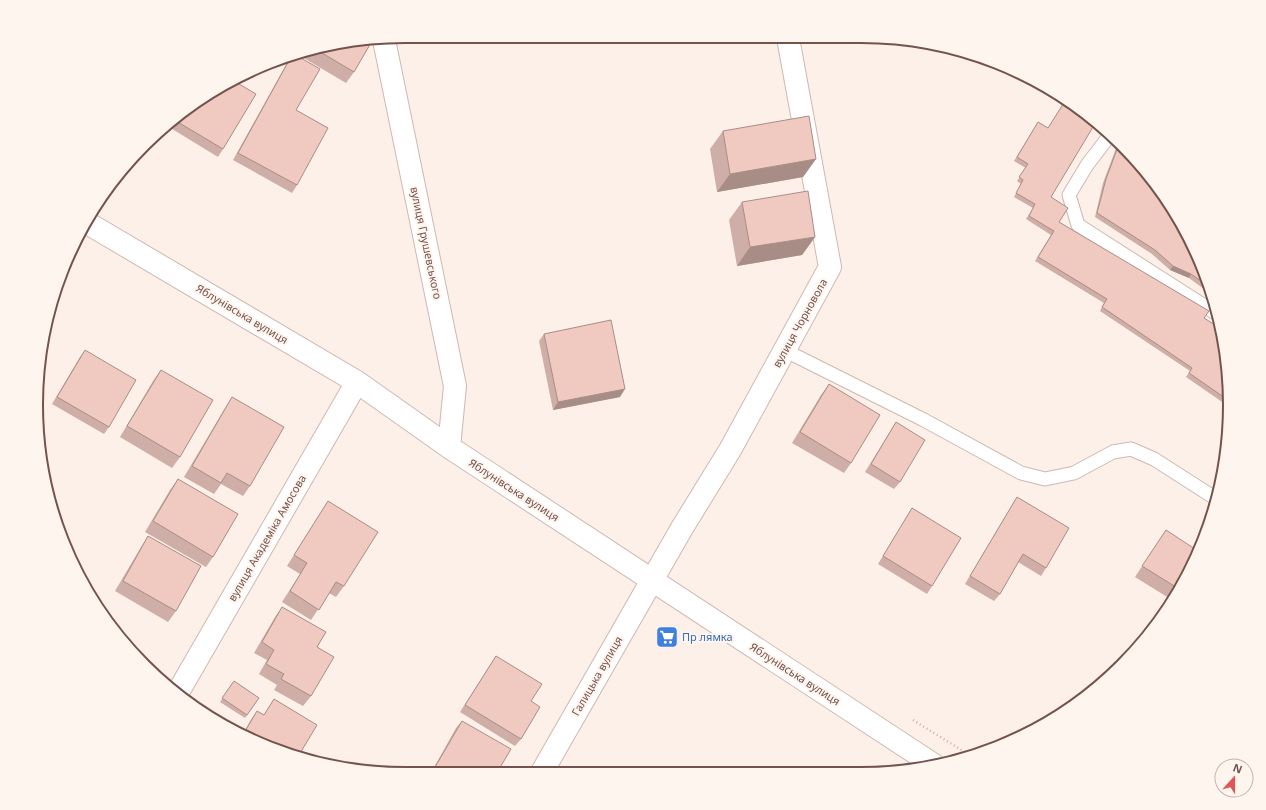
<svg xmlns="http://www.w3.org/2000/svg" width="1266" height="810" font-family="'Noto Sans',sans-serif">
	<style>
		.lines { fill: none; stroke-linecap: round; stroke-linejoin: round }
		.lane-casing { stroke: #cfb8b1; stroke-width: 15 }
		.street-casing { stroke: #cfb8b1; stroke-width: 24 }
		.path { stroke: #d5ada3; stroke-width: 2.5; stroke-dasharray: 1 3; stroke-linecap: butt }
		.lane { stroke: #fff; stroke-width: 13 }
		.street { stroke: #fff; stroke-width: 22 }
		.wall { fill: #ceaea6 }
		.shaded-wall { fill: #a88d87 }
		.building { fill: #f0cac1; stroke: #a88d87 }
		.labels { text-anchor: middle; stroke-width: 4; stroke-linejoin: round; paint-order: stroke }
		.street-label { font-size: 11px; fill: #75534d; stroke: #fef5ee }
		.shop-label { font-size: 11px; fill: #366cbe; stroke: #fef5ee; text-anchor: start }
		.rim { fill: none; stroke: #75534d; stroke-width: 2 }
	</style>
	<rect width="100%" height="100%" fill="#fcf0e8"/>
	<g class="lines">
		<g class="lane-casing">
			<path id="lane" d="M 1110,135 L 1087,165 L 1069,195 L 1078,225 L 1217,314
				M 784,350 L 924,420 L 1021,473 L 1045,479 L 1074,473 L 1113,452 L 1131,449 L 1154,459 L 1218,500"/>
		</g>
		<g class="street-casing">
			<path id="street" d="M 384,40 L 455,386 L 449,447
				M 89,224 L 357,382 L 449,447 L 934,765
				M 177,694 L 357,382
				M 542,772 L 682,528 L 730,450 L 830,267 L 788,38"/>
		</g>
		<path class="path" d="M 913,720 L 971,756"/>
		<use href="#lane" class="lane"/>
		<use href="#street" class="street"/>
	</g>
	<path class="wall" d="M 372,41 L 354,72 L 346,83 L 297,54 Z
		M 292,55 L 296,110 L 297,185 L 292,193 L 233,160 L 288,61 Z
		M 200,98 L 223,149 L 218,157 L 169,127 Z
		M 1038,122 L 1048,128 L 1051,197 L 1059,222 L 1204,318 L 1227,357 L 1228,406 L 1186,377 L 1190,371 L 1100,311 L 1104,303 L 1035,261 L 1051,235 L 1026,219 L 1033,208 L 1014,197 L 1021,184 L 1017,181 L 1026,168 L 1014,161 Z
		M 723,131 L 816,159 L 803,177 L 717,192 L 710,149 Z
		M 1118,143 L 1139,162 L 1150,180 L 1210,287 L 1212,295 L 1189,278 L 1170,270 L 1152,254 L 1095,217 L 1103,183 Z
		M 742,202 L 815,237 L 802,255 L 737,266 L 729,220 Z
		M 544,334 L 620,397 L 553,410 L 539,341 Z
		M 85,350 L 109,427 L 104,434 L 52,404 L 80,357 Z
		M 161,370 L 180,457 L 172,468 L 120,437 L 153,381 Z
		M 829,384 L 851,463 L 844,473 L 792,443 L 821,395 Z
		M 232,397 L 250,486 L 243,496 L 221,484 L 214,494 L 184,477 L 225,408 Z
		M 896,422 L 900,482 L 894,489 L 865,472 L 891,430 Z
		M 178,479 L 213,557 L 206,567 L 145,532 L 170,490 Z
		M 1017,497 L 1046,568 L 1041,576 L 1018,562 L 1000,594 L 994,601 L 965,584 L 1012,505 Z
		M 328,501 L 344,586 L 336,597 L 329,593 L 311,620 L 282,602 L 300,574 L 287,566 Z
		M 912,508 L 932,586 L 927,594 L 878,564 Z
		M 1166,530 L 1192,568 L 1172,600 L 1135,577 Z
		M 148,536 L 176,611 L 168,622 L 115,591 L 141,547 Z
		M 282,607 L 317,647 L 311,696 L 303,706 L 274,690 L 277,685 L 259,674 L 267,660 L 254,653 L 275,617 Z
		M 496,656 L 531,701 L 521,739 L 515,746 L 460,712 Z
		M 234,681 L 259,698 L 245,718 L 220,702 Z
		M 274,699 L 264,746 L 243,734 L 250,721 L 257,711 L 264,715 Z
		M 462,721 L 498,771 L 432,771 L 456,728 Z"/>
	<path class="shaded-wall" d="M 816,159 L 803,177 L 717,192 L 730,174 Z
		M 815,237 L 802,255 L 737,266 L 750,247 Z
		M 1173,266 L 1191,274 L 1189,278 L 1170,270 Z
		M 625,389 L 620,397 L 553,410 L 558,402 Z"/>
	<path class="building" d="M 372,41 L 354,72 L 317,50 Z
		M 294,54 L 320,69 L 296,110 L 328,128 L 297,185 L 238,153 L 292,55 Z
		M 234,81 L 256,94 L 223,149 L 176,121 L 200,98 Z
		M 1065,101 L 1086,112 L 1096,122 L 1051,197 L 1068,208 L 1059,222 L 1209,311 L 1204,318 L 1220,328 L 1227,357 L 1228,400 L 1189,373 L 1192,368 L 1102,307 L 1107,299 L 1038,257 L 1054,231 L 1029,216 L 1035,204 L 1016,193 L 1023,180 L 1019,177 L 1028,164 L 1017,157 L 1038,122 L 1048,128 Z
		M 809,116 L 816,159 L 730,174 L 723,131 Z
		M 1119,144 L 1139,162 L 1150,178 L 1150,180 L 1152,180 L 1181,221 L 1211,288 L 1191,274 L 1173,266 L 1155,250 L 1097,213 L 1106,179 Z
		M 808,191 L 815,237 L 750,247 L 742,202 Z
		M 611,320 L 625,389 L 558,402 L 544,334 Z
		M 85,350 L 136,380 L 109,427 L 57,397 Z
		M 161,370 L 213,400 L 180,457 L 127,426 Z
		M 829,384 L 880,415 L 851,463 L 800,432 Z
		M 232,397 L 284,427 L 250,486 L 227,473 L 221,483 L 192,466 Z
		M 896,422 L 925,440 L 900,482 L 871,464 Z
		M 178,479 L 238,514 L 213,557 L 153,521 Z
		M 1017,497 L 1069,528 L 1046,568 L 1023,554 L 1000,594 L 970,576 Z
		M 328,501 L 378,532 L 344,586 L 336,582 L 319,610 L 290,591 L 307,563 L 294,555 Z
		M 912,508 L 961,538 L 932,586 L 883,556 Z
		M 1166,530 L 1198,551 L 1192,568 L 1179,589 L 1142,566 Z
		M 148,536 L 201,566 L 176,611 L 123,581 Z
		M 282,607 L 326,632 L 317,647 L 334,657 L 311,696 L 281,679 L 284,674 L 266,664 L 274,650 L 262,642 Z
		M 496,656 L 542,684 L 531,701 L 540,707 L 521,739 L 465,705 Z
		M 234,681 L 259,698 L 247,715 L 222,698 Z
		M 274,699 L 317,725 L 299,755 L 264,746 L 253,740 L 254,738 L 244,733 L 257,711 L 264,715 Z
		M 462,721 L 511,749 L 498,771 L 443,771 L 435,767 Z"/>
	<defs>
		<g id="supermarket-square" transform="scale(1.15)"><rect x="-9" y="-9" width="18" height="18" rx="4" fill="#3f7fe0" stroke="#fef5ee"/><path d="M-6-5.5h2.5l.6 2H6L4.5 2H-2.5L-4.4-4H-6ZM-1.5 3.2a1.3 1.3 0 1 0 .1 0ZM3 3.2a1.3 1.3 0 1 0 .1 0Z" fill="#fff"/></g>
	</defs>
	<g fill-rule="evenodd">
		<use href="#supermarket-square" x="667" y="637"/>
	</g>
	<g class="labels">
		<g class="street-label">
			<text transform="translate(426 243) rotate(78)" y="4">вулиця Грушевського</text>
			<text transform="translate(242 314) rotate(31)" y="4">Яблунівська вулиця</text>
			<text transform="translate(800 323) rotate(-61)" y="4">вулиця Чорновола</text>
			<text transform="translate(514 490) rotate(33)" y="4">Яблунівська вулиця</text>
			<text transform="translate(267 538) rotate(-60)" y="4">вулиця Академіка Амосова</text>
			<text transform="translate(795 674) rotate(33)" y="4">Яблунівська вулиця</text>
			<text transform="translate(597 676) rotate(-60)" y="4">Галицька вулиця</text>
		</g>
		<g class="shop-label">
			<text x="682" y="641">Пр лямка</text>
		</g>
	</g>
	<path d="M0 0H1266V810H0ZM405 43H861A362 362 0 0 1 1223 405V405A362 362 0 0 1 861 767H405A362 362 0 0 1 43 405V405A362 362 0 0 1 405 43Z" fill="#fef5ee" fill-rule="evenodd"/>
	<path class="rim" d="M405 43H861A362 362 0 0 1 1223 405V405A362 362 0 0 1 861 767H405A362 362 0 0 1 43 405V405A362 362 0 0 1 405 43Z"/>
	<g transform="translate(1234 778) rotate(21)"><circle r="19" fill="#fef5ee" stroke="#c7b4ae"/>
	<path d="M0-3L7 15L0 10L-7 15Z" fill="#e05553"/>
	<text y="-6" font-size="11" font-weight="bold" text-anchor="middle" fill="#75534d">N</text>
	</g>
</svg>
